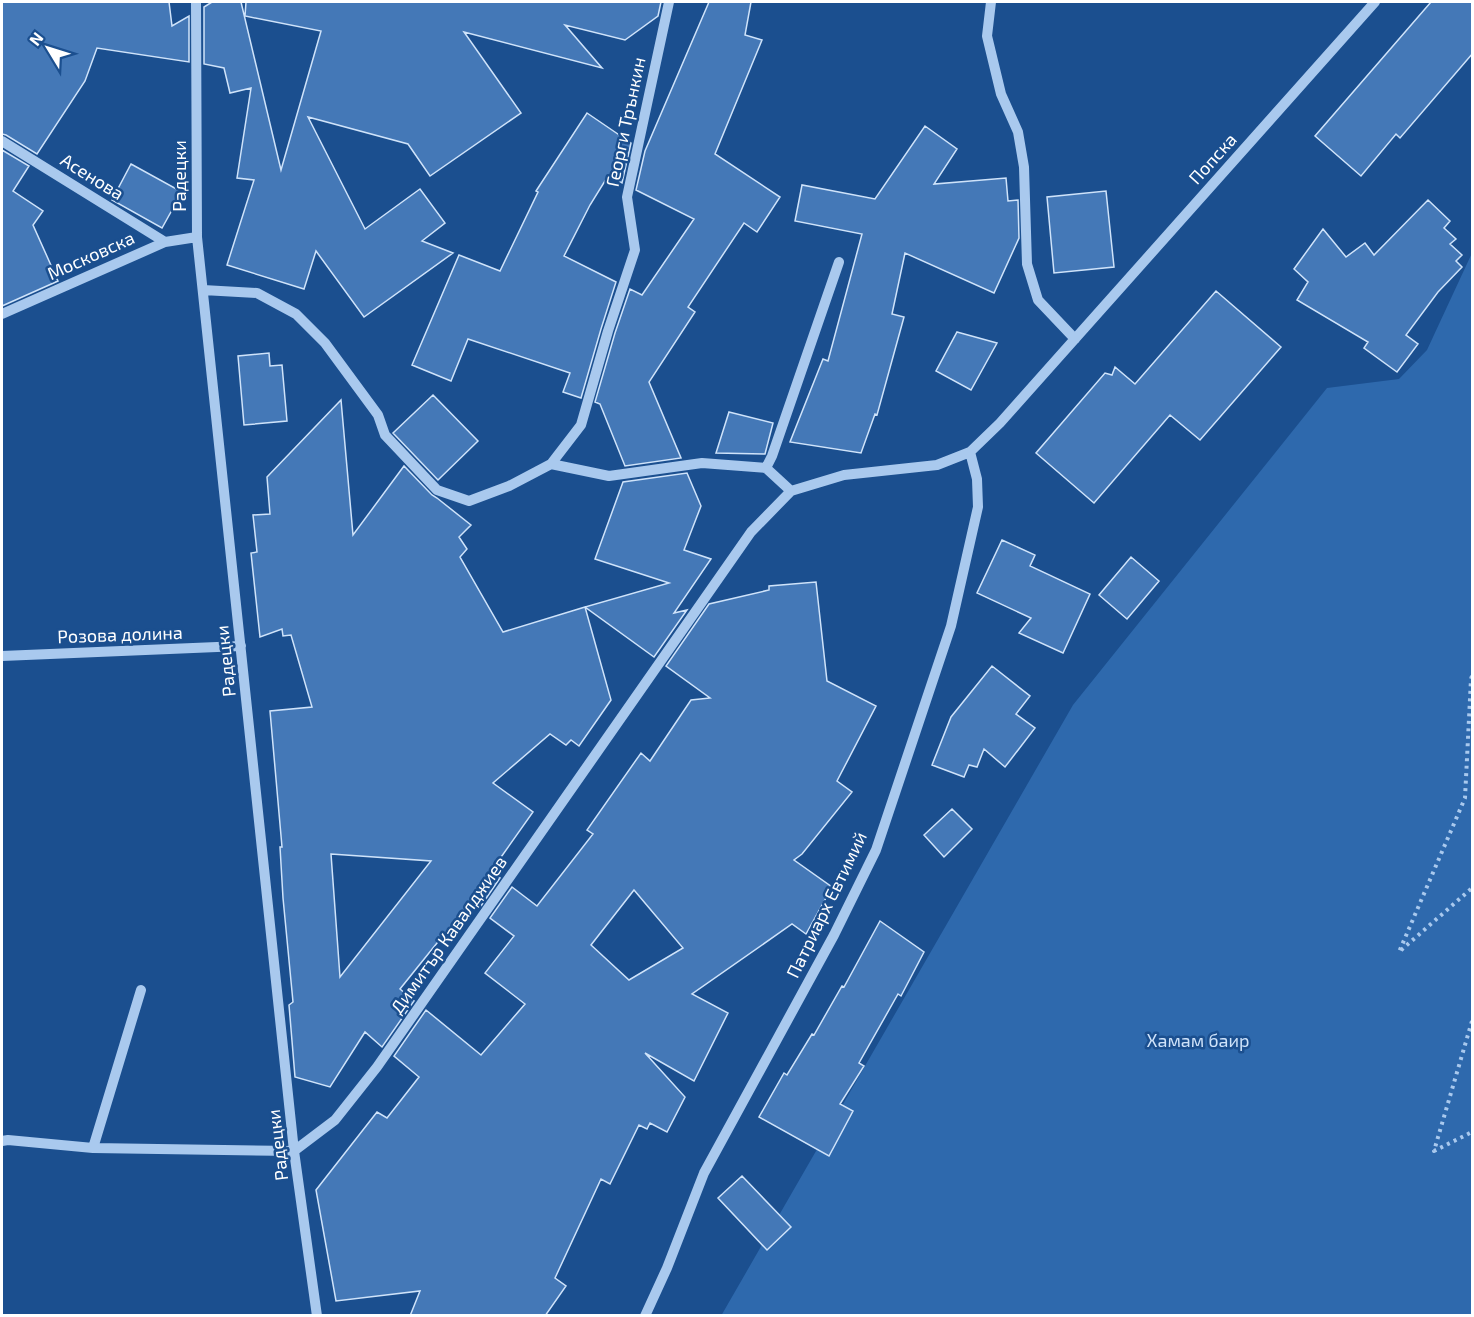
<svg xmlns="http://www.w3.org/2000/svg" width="1474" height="1317" font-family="'Exo 2',sans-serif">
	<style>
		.green { fill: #2e69ad }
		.building { fill: #4478b7; stroke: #cfe3fa; stroke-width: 1.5; fill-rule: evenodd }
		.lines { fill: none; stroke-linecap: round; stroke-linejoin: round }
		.path { stroke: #a9c9ee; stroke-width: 4; stroke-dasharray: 3 4.5; stroke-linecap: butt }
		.minor { stroke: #a9c9ee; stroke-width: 10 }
		.labels { text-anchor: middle; stroke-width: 5; stroke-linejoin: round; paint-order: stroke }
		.street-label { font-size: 18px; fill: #fff; stroke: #1b4f8f }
		.park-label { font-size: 18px; fill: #cfe3fa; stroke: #1b4f8f }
	</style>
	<rect width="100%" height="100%" fill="#1b4f8f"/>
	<path class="green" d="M 1472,253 L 1472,1315 L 721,1316 L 1073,705 L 1327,388 L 1399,379 L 1427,350 Z"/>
	<path class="building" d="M 2,2 L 169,2 L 172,26 L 189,16 L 189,62 L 97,48 L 85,81 L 37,154 L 6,135 L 2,134 Z
		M 212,2 L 241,2 L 281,170 L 321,31 L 245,16 L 246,2 L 661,2 L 658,16 L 625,40 L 565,25 L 602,68 L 464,32 L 521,113 L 430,176 L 408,144 L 308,117 L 365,229 L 420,189 L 445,223 L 422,241 L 453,253 L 364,317 L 316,251 L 304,289 L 227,265 L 254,180 L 237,178 L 251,88 L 230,93 L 224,68 L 204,64 L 204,7 Z
		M 709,2 L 751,2 L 745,35 L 762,40 L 715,154 L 780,197 L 757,232 L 744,223 L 688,307 L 695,312 L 649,382 L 681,458 L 625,466 L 600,404 L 595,402 L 615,333 L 630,289 L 642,295 L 694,219 L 636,190 L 645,151 Z
		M 1431,2 L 1473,2 L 1473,53 L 1400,138 L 1396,134 L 1361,176 L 1315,136 Z
		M 587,113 L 631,143 L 622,183 L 608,176 L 590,205 L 564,256 L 616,282 L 601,329 L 581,398 L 563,392 L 570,373 L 468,339 L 451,381 L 412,365 L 459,255 L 500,271 L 538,192 L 536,191 Z
		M 925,126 L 957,149 L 934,184 L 1006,178 L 1008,201 L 1018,200 L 1019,238 L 994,293 L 905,253 L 892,314 L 904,317 L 877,415 L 875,414 L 861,453 L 790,442 L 823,359 L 828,361 L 862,234 L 795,221 L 802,185 L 875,199 Z
		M 2,150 L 29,166 L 13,191 L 43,211 L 33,225 L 58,281 L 2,306 Z
		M 131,164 L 182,192 L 162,228 L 112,200 Z
		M 1106,191 L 1114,267 L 1054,273 L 1047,197 Z
		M 1428,200 L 1450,221 L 1444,228 L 1456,239 L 1450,244 L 1462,255 L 1456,261 L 1462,267 L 1438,292 L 1406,335 L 1418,344 L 1397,372 L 1364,348 L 1368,342 L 1297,300 L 1308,282 L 1294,269 L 1323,229 L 1346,257 L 1365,243 L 1374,255 Z
		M 1216,291 L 1281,347 L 1200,440 L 1170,415 L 1094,503 L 1036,453 L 1105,373 L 1112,375 L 1115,367 L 1135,384 Z
		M 957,332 L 997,343 L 971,390 L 936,371 Z
		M 269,353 L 270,366 L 282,365 L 287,421 L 244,425 L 238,356 Z
		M 433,395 L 478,441 L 438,480 L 393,433 Z
		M 341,400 L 353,535 L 404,466 L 432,495 L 437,498 L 471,525 L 459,537 L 467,549 L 460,557 L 503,632 L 585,607 L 611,700 L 579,746 L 571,740 L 566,745 L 550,734 L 493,783 L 533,812 L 499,860 L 500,861 L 492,871 L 500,878 L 479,909 L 470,902 L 400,989 L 414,1001 L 382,1047 L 365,1032 L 330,1087 L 295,1077 L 289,1005 L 293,1002 L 283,898 L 280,847 L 282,847 L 270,711 L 312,707 L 291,635 L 283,636 L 282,629 L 260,637 L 251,553 L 257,552 L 253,515 L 270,514 L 267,477 ZM 331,854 L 431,861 L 340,977 Z
		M 729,412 L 773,423 L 765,454 L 716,453 Z
		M 687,473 L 701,506 L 684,550 L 711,559 L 674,613 L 687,610 L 654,657 L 585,607 L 669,583 L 595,559 L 623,482 Z
		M 1002,540 L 1035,555 L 1030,566 L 1090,594 L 1063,653 L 1019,633 L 1031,618 L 977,593 Z
		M 1131,557 L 1159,581 L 1127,619 L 1099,595 Z
		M 816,582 L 827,681 L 876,706 L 837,781 L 852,792 L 802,854 L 794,860 L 832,887 L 806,934 L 792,924 L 692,994 L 728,1013 L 694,1081 L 645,1053 L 685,1097 L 667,1132 L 650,1123 L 647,1129 L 639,1125 L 610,1184 L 601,1179 L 555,1278 L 566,1286 L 545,1316 L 410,1316 L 420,1291 L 336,1301 L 316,1190 L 377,1112 L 387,1118 L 419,1077 L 394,1056 L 426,1010 L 481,1055 L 525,1004 L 485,973 L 514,936 L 490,918 L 512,887 L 537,906 L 593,834 L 587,830 L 641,753 L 650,761 L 691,700 L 710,698 L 666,666 L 709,604 L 769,590 L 769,586 ZM 634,890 L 683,948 L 629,980 L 591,945 Z
		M 992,666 L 1030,696 L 1016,714 L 1035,728 L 1005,767 L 984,749 L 977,767 L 969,765 L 964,777 L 932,765 L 951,717 Z
		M 952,809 L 972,829 L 944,857 L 924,835 Z
		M 880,921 L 924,952 L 901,996 L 898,994 L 859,1063 L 864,1066 L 840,1104 L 853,1111 L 829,1156 L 759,1117 L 784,1073 L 787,1075 L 812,1034 L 814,1035 L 842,986 L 844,987 Z
		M 742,1176 L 791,1227 L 767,1250 L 718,1198 Z"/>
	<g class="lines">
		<path class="path" d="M 1472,676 L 1471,679 L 1465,798 L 1399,952 L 1472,888
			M 1472,1021 L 1434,1151 L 1472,1132"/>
		<path class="minor" d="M 196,2 L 197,237 L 294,1151 L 317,1316
			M 991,2 L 987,36 L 1001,94 L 1018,132 L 1024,167 L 1027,264 L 1038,300 L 1075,339
			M 2,141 L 165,242
			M 203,290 L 257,293 L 296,314 L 325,343 L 378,415 L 385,435 L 437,490 L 469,501 L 509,486 L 551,464 L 581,425 L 608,331 L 635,250 L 627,197 L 669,2
			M 2,314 L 165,242 L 197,237
			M 551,464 L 609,476 L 702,463 L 766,468 L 791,491
			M 766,468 L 772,456 L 839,262
			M 2,656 L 241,646
			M 2,1141 L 8,1140 L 93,1148 L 294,1151 L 335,1120 L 377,1067 L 751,532 L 791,491 L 844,475 L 937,465 L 970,452 L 1000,423 L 1375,2
			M 93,1148 L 141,990
			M 645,1316 L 667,1268 L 704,1173 L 834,935 L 876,850 L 951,626 L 978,507 L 977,479 L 970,452"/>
	</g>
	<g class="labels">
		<g class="street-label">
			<text transform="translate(626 122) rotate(-78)" y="6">Георги Трънкин</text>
			<text transform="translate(1213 159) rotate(-48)" y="6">Попска</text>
			<text transform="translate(180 176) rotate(-90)" y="6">Радецки</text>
			<text transform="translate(92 177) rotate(32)" y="6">Асенова</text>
			<text transform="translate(91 256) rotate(-24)" y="6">Московска</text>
			<text transform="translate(120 635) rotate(-2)" y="6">Розова долина</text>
			<text transform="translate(226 661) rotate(-96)" y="6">Радецки</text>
			<text transform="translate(827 905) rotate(-64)" y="6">Патриарх Евтимий</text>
			<text transform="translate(449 935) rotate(-55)" y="6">Димитър Кавалджиев</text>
			<text transform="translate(278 1145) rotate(-97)" y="6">Радецки</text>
		</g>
		<g class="park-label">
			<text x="1198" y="1047">Хамам баир</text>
		</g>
	</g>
	<rect width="1474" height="1317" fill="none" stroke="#ffffff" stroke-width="6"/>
	<g transform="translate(48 48) rotate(308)" stroke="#1b4f8f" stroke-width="4.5" paint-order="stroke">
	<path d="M0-4.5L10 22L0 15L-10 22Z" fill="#ffffff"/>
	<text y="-9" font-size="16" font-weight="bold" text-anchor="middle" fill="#ffffff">N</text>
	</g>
</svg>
